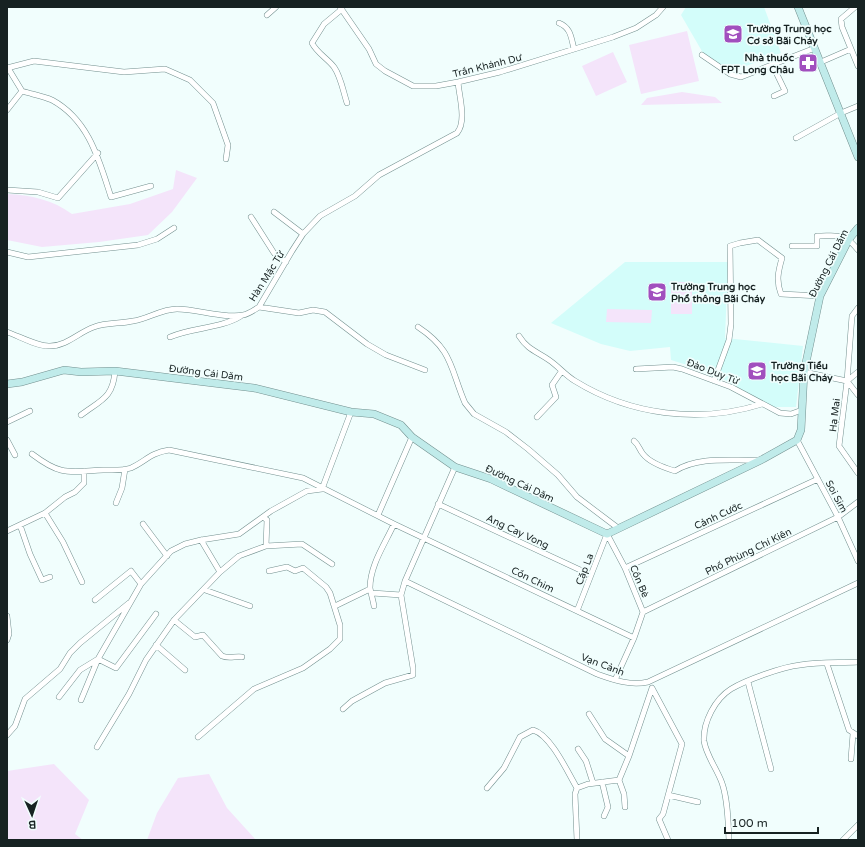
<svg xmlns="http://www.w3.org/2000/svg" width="865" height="847" font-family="'Varela Round',sans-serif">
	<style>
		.built { fill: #d3fdfa }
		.green { fill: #f4e4fa }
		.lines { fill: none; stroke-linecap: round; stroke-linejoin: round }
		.street-casing { stroke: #73908f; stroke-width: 6 }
		.secondary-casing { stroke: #73908f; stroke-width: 8 }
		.street { stroke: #fff; stroke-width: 5 }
		.secondary { stroke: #c0ebea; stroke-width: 7 }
		.labels { text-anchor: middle; stroke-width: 3.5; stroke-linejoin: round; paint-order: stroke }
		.poi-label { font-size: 10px; font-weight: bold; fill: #172222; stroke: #f1fefd; text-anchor: start }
		.street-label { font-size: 10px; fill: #172222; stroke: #f1fefd }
	</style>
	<rect width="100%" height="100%" fill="#f1fefd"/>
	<path class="built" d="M 686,7 L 764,7 L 781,53 L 730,72 L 703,53 L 681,15 Z
		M 625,262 L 728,262 L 725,338 L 803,346 L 796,407 L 772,407 L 713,373 L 671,360 L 670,347 L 630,351 L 601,344 L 551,323 Z"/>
	<path class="green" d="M 687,31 L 699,81 L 641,94 L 629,45 Z
		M 613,52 L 627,82 L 596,96 L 582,66 Z
		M 682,92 L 715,97 L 722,103 L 641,105 L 647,98 Z
		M 176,170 L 197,178 L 172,212 L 148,235 L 99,242 L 42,247 L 7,240 L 7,194 C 31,195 53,200 72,214 L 130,204 L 173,189 Z
		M 671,282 L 692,282 L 692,314 L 671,314 Z
		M 607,309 L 652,310 L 651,323 L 606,322 Z
		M 54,764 L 89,800 L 75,834 L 83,840 L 7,840 L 7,771 Z
		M 209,774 L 227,808 L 256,840 L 147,840 L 157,813 L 178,778 Z"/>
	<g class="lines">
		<g class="street-casing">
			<path id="street" d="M 340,7 L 369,49 L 376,64 L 385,71 L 413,86 L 436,86 L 458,82 L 500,72 L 613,37 L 636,28 L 656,15 L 663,7
				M 855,7 L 841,19 L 842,27 L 858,66
				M 342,9 L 324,24 L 312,43 C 317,53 327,58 334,67 C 341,77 343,91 347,103
				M 267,15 L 276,7
				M 559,23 C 571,28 571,37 574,49
				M 702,55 L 730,74 L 741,77 L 815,48
				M 821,62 L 851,49
				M 772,64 L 785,91 L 774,96
				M 7,68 L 34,61 L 124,72 L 165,69 L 190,80 L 213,103 L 228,145 L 226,159
				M 8,68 L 22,91 C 31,94 43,96 52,100 C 89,120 99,160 111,197 L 151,186
				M 7,110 L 22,91
				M 796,138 L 841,113 L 858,106
				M 7,190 L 38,192 L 58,198 L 98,153
				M 274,212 L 303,234
				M 251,217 L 274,253 L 286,262
				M 792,246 L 817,246 L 817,236 C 838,236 844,232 858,250
				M 7,252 L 28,257 L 138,245 L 157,239 L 174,228
				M 259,307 L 299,313 L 313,310 L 325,312 L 367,344 L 386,355 L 425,370
				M 858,308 L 852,316 L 847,381 L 839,446 L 858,473
				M 418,327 C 453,350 450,368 465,403 L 474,414 L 506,432 L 528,449 L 558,475 L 577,497 L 618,528
				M 7,332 C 19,336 38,347 50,346 C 67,346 79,332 94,327 C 107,322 120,324 133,321 C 148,319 161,309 177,309 C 196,309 226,319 243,315 C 249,314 254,310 259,307 L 292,251 L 303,234 L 320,216 L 355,196 L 379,175 L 457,133 C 467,121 459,96 458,82
				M 519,336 C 528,350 536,351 549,360 C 558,366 565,375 575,381 C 630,415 699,424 762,404
				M 170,337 C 193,327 220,329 241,316
				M 636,369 L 673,367 L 682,369 L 731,387 L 780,413 L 791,414 L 802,410
				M 804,372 L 847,381 L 858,395
				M 714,381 L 729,340 L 731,324 L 730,246 L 740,243 L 758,240 L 782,258 C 778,272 776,281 781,294 L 820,296
				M 847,381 L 858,372
				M 81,415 C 101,400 113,398 115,371
				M 537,417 L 556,397 L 552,385 L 561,372
				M 7,422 L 30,411
				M 7,440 L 15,455
				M 797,440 L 838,517 L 858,561
				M 634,441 C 639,445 639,449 643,454 C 650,463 665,468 675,471 C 699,456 731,461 758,460
				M 32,454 C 61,476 68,472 103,470 C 112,470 122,471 131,468 C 146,461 150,453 169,450 L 303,478 L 394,524 L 634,638
				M 116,503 L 122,488 L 125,469
				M 438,504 L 591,575
				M 45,513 L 63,542 L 82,582
				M 378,515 L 412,437
				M 263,517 L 267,520 L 266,546
				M 143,524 L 167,556
				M 20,525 L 30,554 L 42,580 L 50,577
				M 7,531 L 45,513 L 65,497 L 75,492 L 84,483 L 84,471
				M 607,534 L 625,568 L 643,612 L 634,638 L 615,680
				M 201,540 L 220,572
				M 625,568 L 818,479
				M 405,581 L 455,467
				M 205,590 L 250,606
				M 372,593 L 401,595 L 405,581 L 597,674 C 614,680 630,686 648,682 L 858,583
				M 95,600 L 131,571 L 141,584
				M 335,606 L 370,589
				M 374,606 C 373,600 371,594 370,588 C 370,565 385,544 394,524
				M 577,611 L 607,534
				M 643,612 L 838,517 L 858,502
				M 7,616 L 9,634 L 7,640
				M 174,620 L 195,637 L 203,635 L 222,656 C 229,659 235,656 242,657
				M 156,645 L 185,670
				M 827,664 L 849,730 L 858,736
				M 748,682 L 771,769
				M 652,688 L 682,744 L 663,814 L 659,819 L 668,840
				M 59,697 L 80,670 L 98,659 L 116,668 L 156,614
				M 81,700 L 98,659 L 141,584 L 171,551 L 185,544 L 201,540 L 239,534 L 271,511 L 307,491 L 322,489 L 351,412
				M 343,709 L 352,701 L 385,683 L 413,675 L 413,668 L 401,595
				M 589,714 L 605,739 L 629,756
				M 7,735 L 15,726 L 25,699 L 60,669 L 70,653 L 80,643 L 129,603
				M 198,737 L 254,689 L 303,668 L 330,649 L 340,639 L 340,625 L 330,593 L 326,587 L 303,568 L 295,571 L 287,567 L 269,571
				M 97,747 L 129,694 L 146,660 L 174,620 L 220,572 L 239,556 L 266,546 L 302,544 L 332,564
				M 578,749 L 586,761 L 593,783
				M 851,759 L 853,734
				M 619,780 L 624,794 L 625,807
				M 602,782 L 608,807 L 604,816
				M 487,788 L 504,768 L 520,737 L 533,730 C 551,735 568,773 577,788
				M 668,795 L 698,802
				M 577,840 L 575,794 L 577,788 L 588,784 L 619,780 L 629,756 L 652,688
				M 729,840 C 728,822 728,800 722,783 C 717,769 706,755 704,741 C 703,722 715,699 731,689 C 746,680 782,667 800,665 C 819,662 839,663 858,662
				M 843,840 L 858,825"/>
		</g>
		<g class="secondary-casing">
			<path id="secondary" d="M 798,7 L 858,157
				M 7,384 L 22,382 L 64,370 L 81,372 L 115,371 L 254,388 L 351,412 L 374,414 L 401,425 L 412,437 L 455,467 L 491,479 L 607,534 L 763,459 L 797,440 L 801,430 L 804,372 L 820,296 L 849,239 L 858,228"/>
		</g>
		<use href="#street" class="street"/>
		<use href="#secondary" class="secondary"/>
	</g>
	<defs>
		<g id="school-square" transform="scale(1)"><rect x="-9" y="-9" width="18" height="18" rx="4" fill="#a14fbe" stroke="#f1fefd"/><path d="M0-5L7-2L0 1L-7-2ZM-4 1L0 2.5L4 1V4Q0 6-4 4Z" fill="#fff"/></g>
		<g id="pharmacy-square" transform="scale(1)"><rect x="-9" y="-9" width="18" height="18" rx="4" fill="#a14fbe" stroke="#f1fefd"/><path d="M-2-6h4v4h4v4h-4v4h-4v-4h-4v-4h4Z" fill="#fff"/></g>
	</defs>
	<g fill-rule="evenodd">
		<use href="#school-square" x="733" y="34"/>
		<use href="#pharmacy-square" x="808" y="63"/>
		<use href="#school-square" x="657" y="292"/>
		<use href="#school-square" x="757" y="371"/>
	</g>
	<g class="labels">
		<g class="poi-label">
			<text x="747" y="32">Trường Trung học<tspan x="747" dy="12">Cơ sở Bãi Cháy</tspan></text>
			<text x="794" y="61" text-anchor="end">Nhà thuốc<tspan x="794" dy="12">FPT Long Châu</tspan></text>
			<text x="671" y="290">Trường Trung học<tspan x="671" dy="12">Phổ thông Bãi Cháy</tspan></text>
			<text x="771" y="369">Trường Tiểu<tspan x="771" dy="12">học Bãi Cháy</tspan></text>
		</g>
		<g class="street-label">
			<text transform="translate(487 65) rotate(-14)" y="4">Trần Khánh Dư</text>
			<text transform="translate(828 263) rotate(-63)" y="4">Đường Cái Dăm</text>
			<text transform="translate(266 276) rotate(-58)" y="4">Hàn Mặc Tử</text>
			<text transform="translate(713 371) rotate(21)" y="4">Đào Duy Từ</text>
			<text transform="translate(206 372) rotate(7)" y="4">Đường Cái Dăm</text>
			<text transform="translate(834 415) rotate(-83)" y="4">Hạ Mai</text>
			<text transform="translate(520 483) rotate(25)" y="4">Đường Cái Dăm</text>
			<text transform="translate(837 496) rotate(62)" y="4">Soi Sim</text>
			<text transform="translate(718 515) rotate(-25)" y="4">Cảnh Cước</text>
			<text transform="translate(518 531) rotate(25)" y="4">Ang Cay Vong</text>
			<text transform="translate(748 551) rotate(-26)" y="4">Phố Phùng Chí Kiên</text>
			<text transform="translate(584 569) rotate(-69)" y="4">Cặp La</text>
			<text transform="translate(533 579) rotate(26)" y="4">Cồn Chìm</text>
			<text transform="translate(640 581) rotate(67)" y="4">Cồn Bè</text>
			<text transform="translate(603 664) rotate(21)" y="4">Vạn Cảnh</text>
		</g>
	</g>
	<rect width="865" height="847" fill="none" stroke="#172222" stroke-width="16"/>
	<g transform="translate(32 815) rotate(177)" stroke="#f1fefd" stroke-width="3" paint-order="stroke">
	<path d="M0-3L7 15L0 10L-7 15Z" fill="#172222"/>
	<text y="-6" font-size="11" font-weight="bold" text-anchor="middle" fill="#172222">B</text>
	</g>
	<path d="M725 827v6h93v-6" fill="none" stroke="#172222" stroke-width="2"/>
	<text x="731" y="827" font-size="12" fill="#172222" stroke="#f1fefd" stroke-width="3" paint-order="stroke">100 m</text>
</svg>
